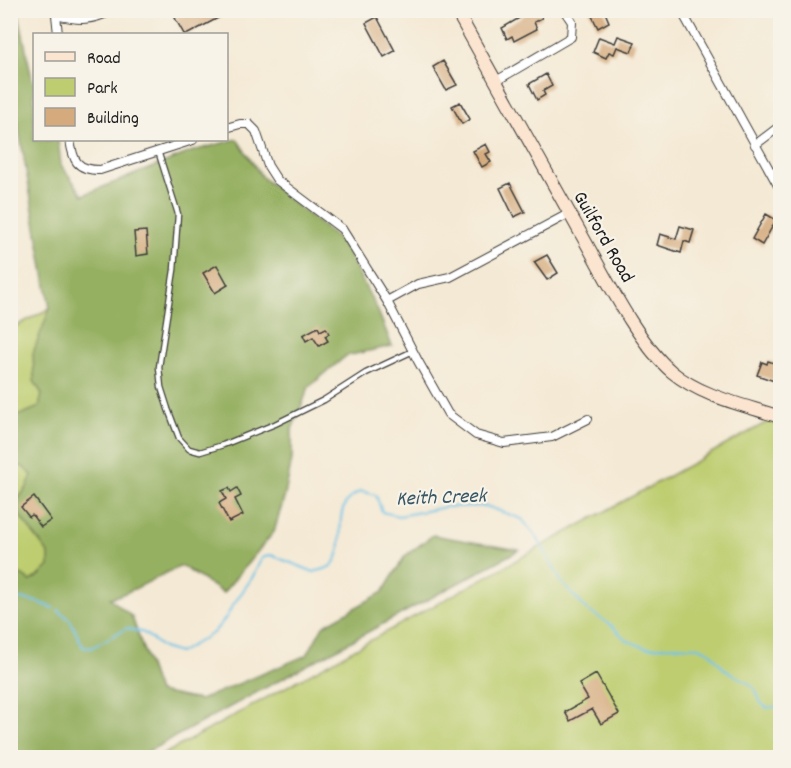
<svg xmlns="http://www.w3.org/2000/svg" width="791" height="768" font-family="Dekko,sans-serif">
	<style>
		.green { fill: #bdcd70; stroke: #6c7446; stroke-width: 1.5 }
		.forest { fill: #96b062; stroke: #59663f; stroke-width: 1.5 }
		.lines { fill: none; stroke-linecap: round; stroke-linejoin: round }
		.stream { stroke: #6bc2e8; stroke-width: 2 }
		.building { fill: #d5ab7e }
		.lane-casing { stroke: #3c3b38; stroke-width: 7 }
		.street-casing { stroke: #3c3b38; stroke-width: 10 }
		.secondary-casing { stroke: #3c3b38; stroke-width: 14 }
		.lane { stroke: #fff; stroke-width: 4.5 }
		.street { stroke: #fff; stroke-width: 8 }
		.secondary { stroke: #fce5d0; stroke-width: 12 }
		.labels { text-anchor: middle; stroke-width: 4.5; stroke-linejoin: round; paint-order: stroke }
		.street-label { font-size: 20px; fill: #1c1c1c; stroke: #f7f3e8 }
		.water-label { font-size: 21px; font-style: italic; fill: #385663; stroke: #f7f3e8 }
	</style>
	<rect width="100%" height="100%" fill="#f7f3e8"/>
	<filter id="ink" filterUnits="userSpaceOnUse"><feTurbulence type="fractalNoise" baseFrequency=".0167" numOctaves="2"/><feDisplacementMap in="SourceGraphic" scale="12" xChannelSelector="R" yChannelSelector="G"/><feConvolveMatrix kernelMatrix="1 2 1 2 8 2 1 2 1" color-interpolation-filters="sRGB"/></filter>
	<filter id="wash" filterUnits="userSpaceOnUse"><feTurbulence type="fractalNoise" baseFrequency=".008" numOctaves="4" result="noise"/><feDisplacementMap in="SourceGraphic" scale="24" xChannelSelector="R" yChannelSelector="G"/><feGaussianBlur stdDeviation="1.35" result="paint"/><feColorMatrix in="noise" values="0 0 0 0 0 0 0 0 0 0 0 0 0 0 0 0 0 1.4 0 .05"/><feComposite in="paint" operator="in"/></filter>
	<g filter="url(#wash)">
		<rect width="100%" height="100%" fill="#f4e9d4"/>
		<path class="green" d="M 50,308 L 114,757 L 11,758 L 11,329 Z
			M 769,421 L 780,425 L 780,757 L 157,758 Z"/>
		<path class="forest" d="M 18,10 L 32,79 L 34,83 L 34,140 L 58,140 L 61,165 L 83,195 L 193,151 L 237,139 L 262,177 L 342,242 L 378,311 L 392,346 L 346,356 L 309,387 L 292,429 L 292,459 L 285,495 L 274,532 L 223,593 L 182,566 C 157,575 136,592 110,598 L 132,617 L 158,692 L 200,700 L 307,655 L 323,626 L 383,592 L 405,556 L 433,535 L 519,550 L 136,758 L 11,757 L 10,563 L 17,572 L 30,581 L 40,575 L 49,566 L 49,554 L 12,506 L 26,489 L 32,475 L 23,467 L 11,461 L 11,416 L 20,415 L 39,407 L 42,394 L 34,381 L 33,353 L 50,308 L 11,84 L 11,11 Z"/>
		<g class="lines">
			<path class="stream" d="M 10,600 C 25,597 40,602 53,608
				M 58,610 L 70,620 L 83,647 L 91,648 L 127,628 L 144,633 L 163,648 L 179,653 L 213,633 L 225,619 L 233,605 L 252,578 L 262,558 L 271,555 L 314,572 C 320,570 328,569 332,565 C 348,548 333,518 348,500 C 351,496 356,494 360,491 L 376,495 L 382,512 L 399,516 L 446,507 L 486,506 L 522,519 L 538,539 L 562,583 L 587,610 L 611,625 L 626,640 L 646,648 L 673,646 L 699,647 L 710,652 L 724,669 L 750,684 L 756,691 L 761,703 L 767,708 L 780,706"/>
		</g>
		<g id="blocks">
			<path class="building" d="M 175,10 L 233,10 L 188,34 L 184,34 L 175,18 L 178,16 Z
				M 533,10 L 538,10 L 542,18 L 534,22 L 537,29 L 514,41 L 512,36 L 507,39 L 502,28 Z
				M 589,10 L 604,10 L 609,22 L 598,28 Z
				M 377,17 L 395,51 L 384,57 L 366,23 Z
				M 618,36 L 635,42 L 631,52 L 617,47 L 614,54 L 609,52 L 606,58 L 593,52 L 599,37 L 615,43 Z
				M 443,61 L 457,85 L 446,90 L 433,67 Z
				M 546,74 L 552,86 L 543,91 L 545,95 L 537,100 L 529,84 Z
				M 460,102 L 470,119 L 462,124 L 452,106 Z
				M 486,144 L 490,152 L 486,154 L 491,162 L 482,167 L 473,151 Z
				M 510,183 L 525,212 L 514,217 L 500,188 Z
				M 766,214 L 776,220 L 762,245 L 752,239 Z
				M 680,226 L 694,230 L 690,243 L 684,241 L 681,253 L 657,245 L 660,234 L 676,239 Z
				M 146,231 L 148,254 L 136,256 L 134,232 Z
				M 547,255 L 558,273 L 547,280 L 534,262 Z
				M 217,265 L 228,285 L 215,293 L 203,273 Z
				M 318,327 L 320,331 L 326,328 L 329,334 L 325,336 L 328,341 L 319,346 L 313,337 L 306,341 L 303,335 Z
				M 768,361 L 780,365 L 780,383 L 757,375 L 762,362 L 767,364 Z
				M 229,488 L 231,492 L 237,488 L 241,496 L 235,499 L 243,515 L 229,522 L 219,503 L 226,499 L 222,491 Z
				M 34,497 L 51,520 L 41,527 L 32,515 L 29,517 L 21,507 Z
				M 596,674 L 619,714 L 601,724 L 592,709 L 570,721 L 565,712 L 588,699 L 579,684 Z"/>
		</g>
	</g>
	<g filter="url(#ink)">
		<use href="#blocks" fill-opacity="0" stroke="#3c3b38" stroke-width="1.5"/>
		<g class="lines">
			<g class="lane-casing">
				<path id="lane" d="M 158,151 L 178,214 L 174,270 L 159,367 L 161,387 L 168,409 L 179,438 L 189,449 L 200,452 L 223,445 L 275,424 L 324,400 L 366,373 L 413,351"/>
			</g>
			<g class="street-casing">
				<path id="street" d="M 681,10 L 780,189
					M 54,11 L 56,15 L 58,34
					M 56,15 C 80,21 91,21 114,10
					M 496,81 L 571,37 L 572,22 L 564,10
					M 226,128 L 240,124 L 249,124 L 256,131 L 268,166 L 277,180 L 342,229 L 387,301 L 418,361 L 448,414 L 476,435 L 504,443 L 552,437 L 588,419
					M 70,140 C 73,160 76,170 100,170 L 193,140
					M 755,145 L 780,126
					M 387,301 L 418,284 L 450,277 L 570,213"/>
			</g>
			<g class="secondary-casing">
				<path id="secondary" d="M 456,10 C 498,84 539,158 580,232 C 604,274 636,341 672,372 C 702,397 745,405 780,417"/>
			</g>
			<use href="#lane" class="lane"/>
			<use href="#street" class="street"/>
			<use href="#secondary" class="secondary"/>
		</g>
	</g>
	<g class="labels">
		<g class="street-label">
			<text transform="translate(605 236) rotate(60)" y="7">Guilford Road</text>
		</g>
		<g class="water-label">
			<text transform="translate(441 496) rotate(-2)" y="7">Keith Creek</text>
		</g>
	</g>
	<rect width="791" height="768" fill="none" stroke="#f7f3e8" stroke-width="36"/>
	<rect x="33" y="33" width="195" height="108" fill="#f7f3e8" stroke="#9f9d96" stroke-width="1.5"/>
	<rect x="45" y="52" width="30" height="9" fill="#fce5d0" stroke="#9f9d96" stroke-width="1.5"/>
	<text x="87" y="63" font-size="18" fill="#1c1c1c">Road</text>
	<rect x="45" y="78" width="30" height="18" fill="#bdcd70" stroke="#9f9d96" stroke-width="1.5"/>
	<text x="87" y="93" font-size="18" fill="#1c1c1c">Park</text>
	<rect x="45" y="108" width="30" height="18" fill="#d5ab7e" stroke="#9f9d96" stroke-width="1.5"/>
	<text x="87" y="123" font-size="18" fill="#1c1c1c">Building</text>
</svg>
